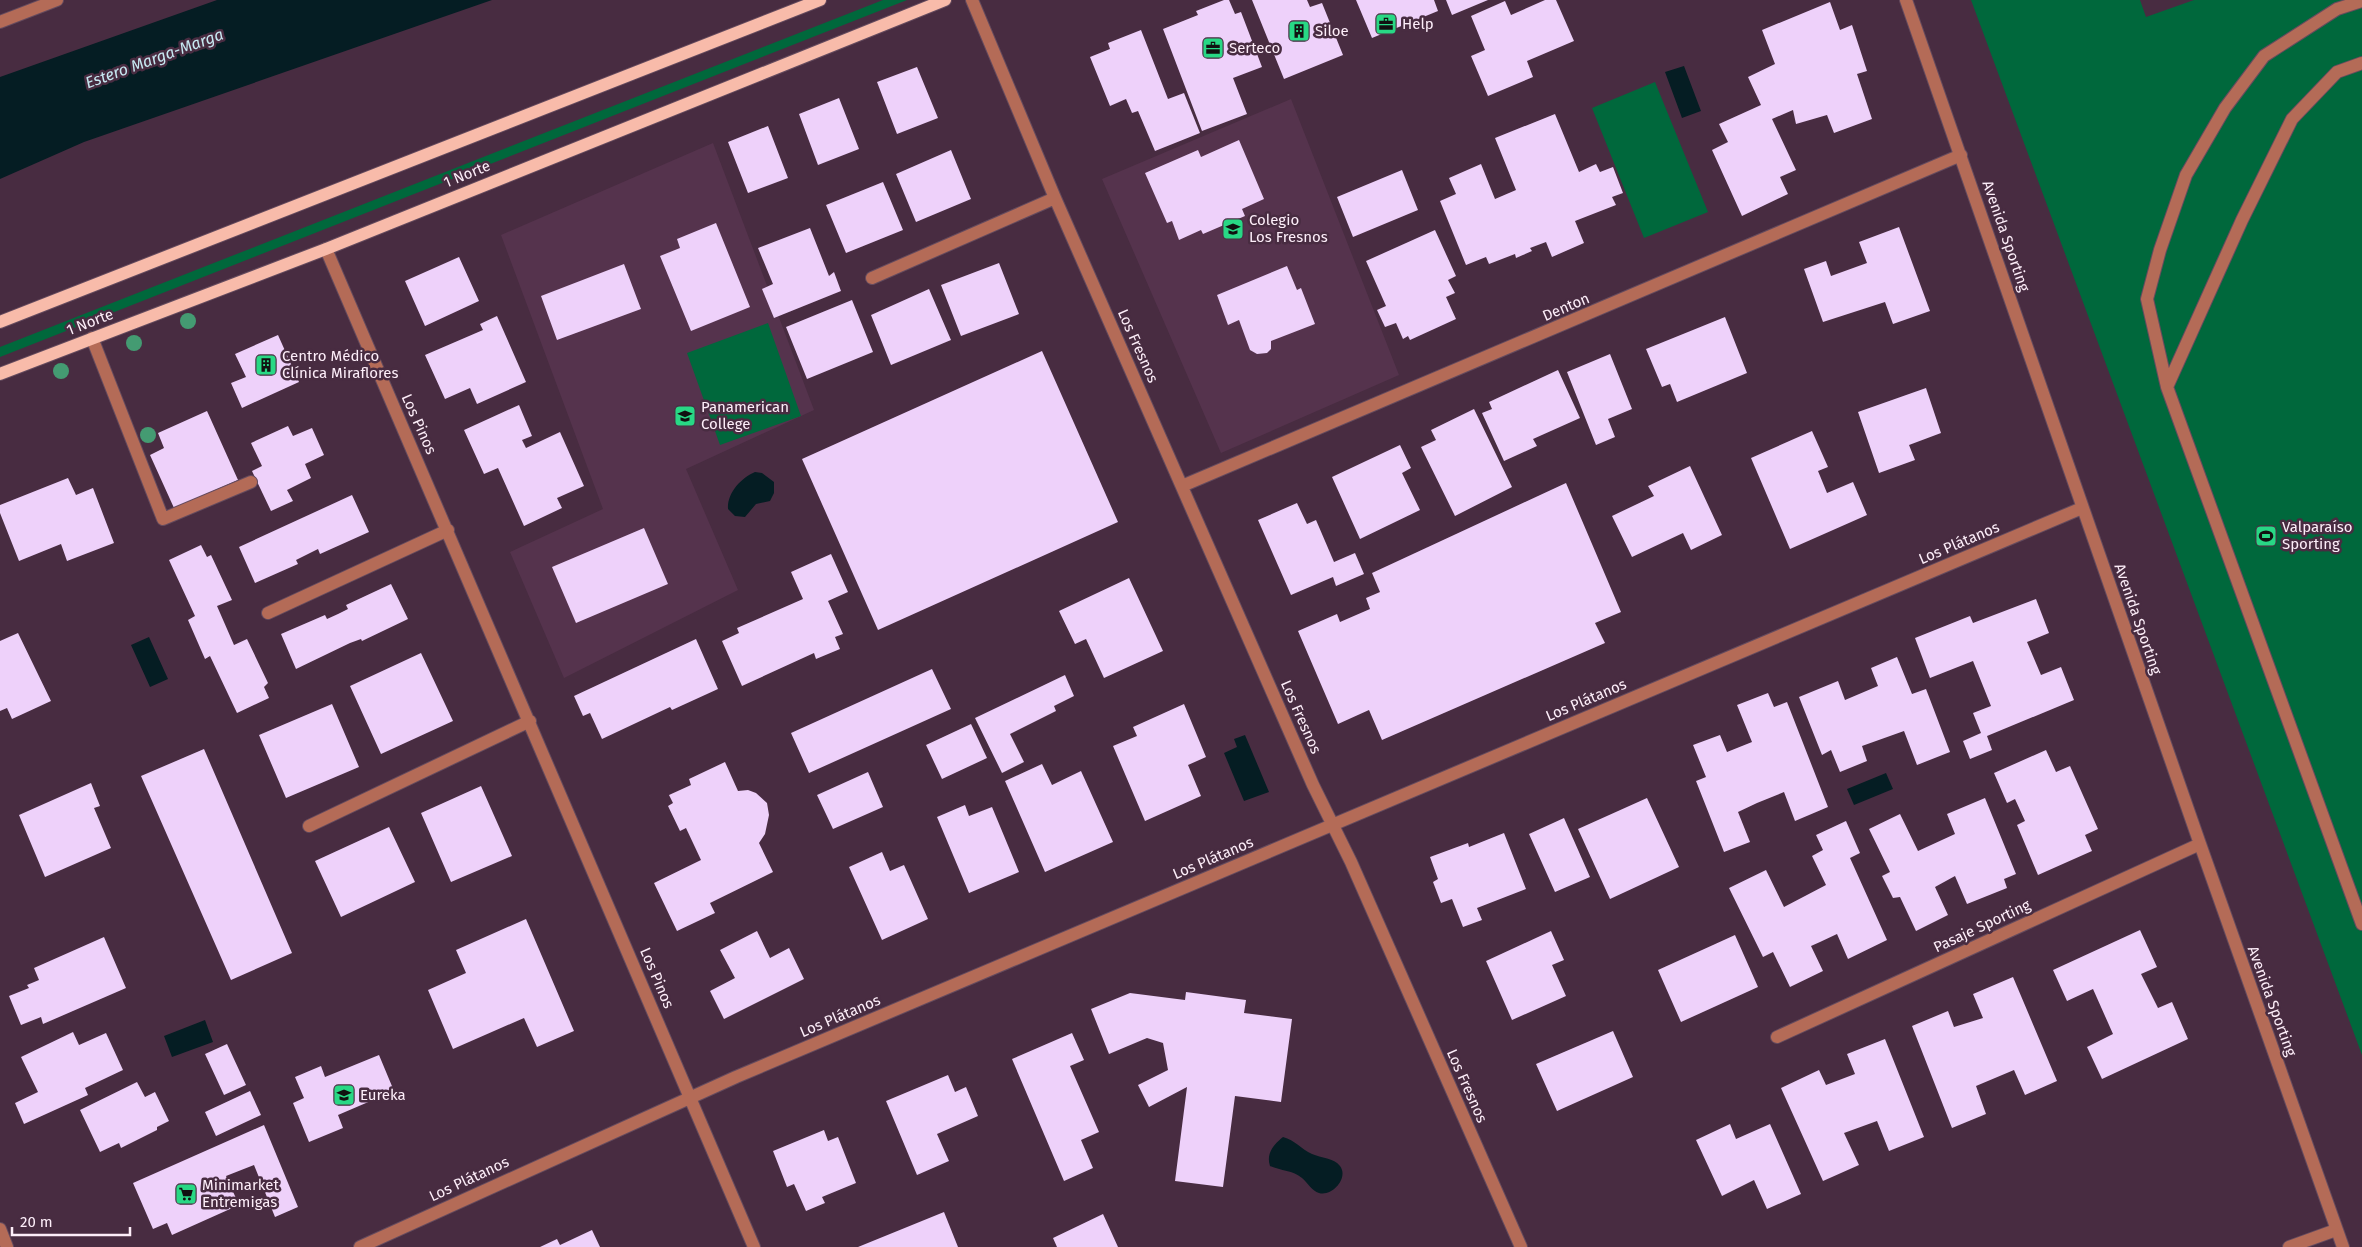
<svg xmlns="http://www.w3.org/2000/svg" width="2362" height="1247" font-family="'Fira Sans',sans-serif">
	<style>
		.built { fill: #55334d }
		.green { fill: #00683c }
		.water { fill: #051d23 }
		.building { fill: #eed1fa }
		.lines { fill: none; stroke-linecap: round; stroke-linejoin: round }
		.minor-casing { stroke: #654b5e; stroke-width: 14 }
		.major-casing { stroke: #654b5e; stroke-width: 14 }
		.minor { stroke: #b46b57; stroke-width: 12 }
		.major { stroke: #f8bbaa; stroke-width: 12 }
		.tree { fill: #449b72 }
		.labels { text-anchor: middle; stroke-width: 5; stroke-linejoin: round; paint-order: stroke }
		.poi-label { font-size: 15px; fill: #fdeef9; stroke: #482c41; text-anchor: start }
		.street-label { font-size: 15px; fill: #fdeef9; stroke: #482c41 }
		.water-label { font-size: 16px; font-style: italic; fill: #c7e9f2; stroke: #482c41 }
	</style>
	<rect width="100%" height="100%" fill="#482c41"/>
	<path class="built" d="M 1291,99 L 1399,375 L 1221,453 L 1102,179 Z
		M 713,143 L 814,410 L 686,469 L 738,590 L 564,678 L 510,552 L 603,509 L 501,235 Z"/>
	<path class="green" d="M 883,0 L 907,0 L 0,357 L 0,347 Z
		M 1971,0 L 2140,0 L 2146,17 L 2194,0 L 2362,0 L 2362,1055 Z
		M 1655,82 L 1708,212 L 1644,238 L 1592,108 Z
		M 768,323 L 801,416 L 720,445 L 687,353 Z"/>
	<path class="water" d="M 217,0 L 492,0 L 84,142 L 0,179 L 0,77 Z
		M 1684,66 L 1701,111 L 1682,118 L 1665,72 Z
		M 755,472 L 762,473 L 774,482 L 774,493 L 770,501 L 756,504 L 745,517 L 735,516 L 728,509 C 727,493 741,478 755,472 Z
		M 149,637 L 168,679 L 150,687 L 131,645 Z
		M 1245,735 L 1269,792 L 1244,801 L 1224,753 L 1237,747 L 1234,739 Z
		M 1886,773 L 1893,789 L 1854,805 L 1847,789 Z
		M 205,1020 L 213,1042 L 172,1057 L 164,1036 Z
		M 1283,1137 C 1295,1140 1301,1149 1312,1154 C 1321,1158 1334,1158 1340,1166 C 1349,1178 1332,1197 1319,1193 C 1312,1191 1308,1183 1302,1178 C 1293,1170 1281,1171 1270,1166 C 1266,1154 1273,1145 1283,1137 Z"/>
	<path class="building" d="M 1224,0 L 1229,0 L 1235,14 L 1241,12 L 1262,67 L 1233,78 L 1247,114 L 1202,131 L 1163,29 L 1198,15 L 1196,11 Z
		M 1252,0 L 1307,0 L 1310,7 L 1322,3 L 1343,55 L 1284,79 Z
		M 1356,0 L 1434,0 L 1438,11 L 1372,38 Z
		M 1446,0 L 1488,0 L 1452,15 Z
		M 1545,0 L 1556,0 L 1574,41 L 1527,61 L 1533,77 L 1488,96 L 1471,56 L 1485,50 L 1471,16 L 1505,1 L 1511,15 Z
		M 1830,2 L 1840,30 L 1852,25 L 1867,71 L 1857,74 L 1872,119 L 1834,133 L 1827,115 L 1796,124 L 1793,110 L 1772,119 L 1796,170 L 1780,177 L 1788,194 L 1742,216 L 1712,150 L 1728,142 L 1719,124 L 1761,105 L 1748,77 L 1775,64 L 1762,30 Z
		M 1141,30 L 1168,99 L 1184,93 L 1200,133 L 1155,151 L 1138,111 L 1132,113 L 1126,99 L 1110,106 L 1090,57 L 1110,49 L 1108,43 Z
		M 917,67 L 938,118 L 897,134 L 877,82 Z
		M 839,98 L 859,149 L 818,165 L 799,114 Z
		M 1555,114 L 1579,172 L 1596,164 L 1600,172 L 1613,167 L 1623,193 L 1612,197 L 1616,205 L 1575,221 L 1584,243 L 1552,257 L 1546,242 L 1530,248 L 1532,251 L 1516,258 L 1515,254 L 1489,264 L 1486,257 L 1466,265 L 1440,201 L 1456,194 L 1449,178 L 1481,164 L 1495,199 L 1516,190 L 1495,138 Z
		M 768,126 L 788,178 L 748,193 L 728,142 Z
		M 1239,140 L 1264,199 L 1242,209 L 1245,216 L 1203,234 L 1201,230 L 1179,240 L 1172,221 L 1167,223 L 1145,173 L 1198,150 L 1201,157 Z
		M 951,150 L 971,199 L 916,222 L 896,174 Z
		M 1402,170 L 1418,210 L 1353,237 L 1337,197 Z
		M 883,182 L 903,230 L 846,253 L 826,205 Z
		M 716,223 L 750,307 L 691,331 L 660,256 L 680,248 L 677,239 Z
		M 1899,227 L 1930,311 L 1893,324 L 1885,302 L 1823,322 L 1804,269 L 1826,261 L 1831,276 L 1867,263 L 1859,242 Z
		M 810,228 L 829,276 L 834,272 L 841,291 L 774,318 L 762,289 L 773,284 L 758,248 Z
		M 1435,230 L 1456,276 L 1448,280 L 1455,293 L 1446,297 L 1456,319 L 1410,340 L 1408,336 L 1403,339 L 1396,323 L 1385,327 L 1377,310 L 1386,306 L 1366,261 Z
		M 459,257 L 479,301 L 425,326 L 405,281 Z
		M 999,263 L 1019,314 L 961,336 L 941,285 Z
		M 624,264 L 641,309 L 557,340 L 541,296 Z
		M 1287,266 L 1297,290 L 1301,288 L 1315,324 L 1271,341 L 1271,349 L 1267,353 L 1257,354 L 1250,350 L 1239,320 L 1228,325 L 1217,295 Z
		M 929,289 L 951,340 L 891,365 L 871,315 Z
		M 852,300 L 873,352 L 807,379 L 786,327 Z
		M 497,316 L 526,382 L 477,404 L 470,388 L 445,399 L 425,355 L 483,330 L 480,324 Z
		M 1725,317 L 1747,373 L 1677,402 L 1670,384 L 1662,387 L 1646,349 Z
		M 278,335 L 299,382 L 242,408 L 231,383 L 246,377 L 235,354 Z
		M 1042,351 L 1118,522 L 878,630 L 802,459 Z
		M 1610,354 L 1632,409 L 1608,419 L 1615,437 L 1596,445 L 1567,372 Z
		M 1558,370 L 1580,418 L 1533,439 L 1537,446 L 1504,461 L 1482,413 L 1492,409 L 1489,402 Z
		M 1926,388 L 1941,433 L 1909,445 L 1915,460 L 1879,473 L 1858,412 Z
		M 519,405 L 532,436 L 522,440 L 526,448 L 560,432 L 584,486 L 557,498 L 562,508 L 524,526 L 498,468 L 484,474 L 464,430 Z
		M 1474,409 L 1512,487 L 1455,516 L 1421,447 L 1436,440 L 1431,430 Z
		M 207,411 L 238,480 L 174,508 L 150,455 L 164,448 L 158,433 Z
		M 288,426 L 293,436 L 312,428 L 324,455 L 305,464 L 311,478 L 287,490 L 293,501 L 271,511 L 252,471 L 262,466 L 251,443 Z
		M 1812,431 L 1828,467 L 1818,471 L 1827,493 L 1853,482 L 1867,515 L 1790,549 L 1751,458 Z
		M 1400,445 L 1411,468 L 1402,473 L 1420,510 L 1360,539 L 1332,477 Z
		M 1690,466 L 1722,535 L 1691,550 L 1683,533 L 1632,557 L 1612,516 L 1654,496 L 1648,486 Z
		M 68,478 L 76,495 L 93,488 L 114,543 L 67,561 L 61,544 L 19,561 L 0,513 L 0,505 Z
		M 1566,483 L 1621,612 L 1595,623 L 1605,643 L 1382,740 L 1369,710 L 1338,724 L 1298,631 L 1337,614 L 1340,622 L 1370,609 L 1366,598 L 1380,592 L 1372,573 Z
		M 352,495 L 369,532 L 320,554 L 318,549 L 296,560 L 298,564 L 255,583 L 239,547 Z
		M 1297,503 L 1307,524 L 1316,520 L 1334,562 L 1355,553 L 1364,574 L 1336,586 L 1333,577 L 1291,595 L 1258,520 Z
		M 644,528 L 668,584 L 576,623 L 552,567 Z
		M 201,545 L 207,557 L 211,555 L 232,600 L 217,606 L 234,645 L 247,639 L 268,683 L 264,687 L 269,698 L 237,713 L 210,656 L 205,659 L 188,620 L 195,616 L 169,560 Z
		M 831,554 L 848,592 L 828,601 L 843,634 L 835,637 L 840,649 L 816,659 L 814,653 L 742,686 L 722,641 L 739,633 L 737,628 L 803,599 L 791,572 Z
		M 1129,578 L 1163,651 L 1104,678 L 1086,639 L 1075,644 L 1059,611 Z
		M 391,584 L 408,619 L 362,641 L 361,639 L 350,643 L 296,669 L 281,634 L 325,615 L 327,619 L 338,614 L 348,609 L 346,605 Z
		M 2036,599 L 2049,633 L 2027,642 L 2041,675 L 2061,667 L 2074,700 L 1987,736 L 1992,750 L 1970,759 L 1963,741 L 1981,733 L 1973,713 L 1991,706 L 1973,661 L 1930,678 L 1915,638 L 1970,616 L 1973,623 Z
		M 18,633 L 51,701 L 12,719 L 7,708 L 0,711 L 0,641 Z
		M 696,639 L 718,689 L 672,710 L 670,707 L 602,739 L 590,713 L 583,716 L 574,696 Z
		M 421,653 L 453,721 L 381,754 L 350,686 Z
		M 1897,657 L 1912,694 L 1926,689 L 1950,752 L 1917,765 L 1904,731 L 1862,746 L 1867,761 L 1840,772 L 1831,750 L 1822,755 L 1799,697 L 1838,681 L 1845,700 L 1878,686 L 1871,668 Z
		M 932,669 L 951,709 L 809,773 L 791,733 Z
		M 1065,675 L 1074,696 L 1054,706 L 1056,711 L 1010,734 L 1024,762 L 1002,773 L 975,718 Z
		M 1768,693 L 1774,707 L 1787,702 L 1828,807 L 1795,821 L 1784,792 L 1757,803 L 1738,812 L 1750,842 L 1724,852 L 1696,781 L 1706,777 L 1693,745 L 1720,735 L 1727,752 L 1752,742 L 1737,705 Z
		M 332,704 L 359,767 L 286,798 L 259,735 Z
		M 1184,704 L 1206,757 L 1188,765 L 1201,796 L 1145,821 L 1113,746 L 1137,736 L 1133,727 Z
		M 971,724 L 987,758 L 942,779 L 926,745 Z
		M 204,749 L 292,953 L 231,980 L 141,776 Z
		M 2046,750 L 2056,772 L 2070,766 L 2098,829 L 2085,835 L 2092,851 L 2038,875 L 2017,825 L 2025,821 L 2015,799 L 2007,803 L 1994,773 Z
		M 725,762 L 738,791 L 748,790 L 756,793 L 767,803 L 769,815 L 765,834 L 759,843 L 773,872 L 710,903 L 715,913 L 677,931 L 654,883 L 701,860 L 686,828 L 680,831 L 668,806 L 673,803 L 669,795 L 691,785 L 689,779 Z
		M 1042,764 L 1052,785 L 1081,771 L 1113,842 L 1045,872 L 1005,781 Z
		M 868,772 L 883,807 L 833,829 L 817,795 Z
		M 91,783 L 100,806 L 94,808 L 111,848 L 45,877 L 19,815 Z
		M 481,786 L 512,856 L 451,882 L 421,813 Z
		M 1647,798 L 1679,867 L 1610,899 L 1578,829 Z
		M 1985,798 L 2016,874 L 2004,879 L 2007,888 L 1967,904 L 1955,876 L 1935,887 L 1948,915 L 1916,931 L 1900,897 L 1893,898 L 1882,876 L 1890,872 L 1869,829 L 1900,814 L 1918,851 L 1955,834 L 1947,814 Z
		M 965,805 L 969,816 L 992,807 L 1019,872 L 969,893 L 937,817 Z
		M 1564,818 L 1590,877 L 1555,892 L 1529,834 Z
		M 1846,821 L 1860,853 L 1850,858 L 1887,940 L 1848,959 L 1837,934 L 1820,942 L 1811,946 L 1823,971 L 1790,987 L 1773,952 L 1763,957 L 1729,888 L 1766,870 L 1784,907 L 1826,885 L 1812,856 L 1823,850 L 1816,835 Z
		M 389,827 L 415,882 L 341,917 L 315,861 Z
		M 1504,833 L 1526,889 L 1477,908 L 1482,920 L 1463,927 L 1452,899 L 1441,903 L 1433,882 L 1438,879 L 1430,857 L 1468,843 L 1469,847 Z
		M 882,852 L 890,871 L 904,865 L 928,919 L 882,940 L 849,867 Z
		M 526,919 L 574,1031 L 537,1047 L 524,1018 L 453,1049 L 428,990 L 466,973 L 456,950 Z
		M 2140,930 L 2157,967 L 2141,974 L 2158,1008 L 2172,1002 L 2188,1039 L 2102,1079 L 2087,1047 L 2113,1034 L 2093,989 L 2067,1001 L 2053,970 Z
		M 757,931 L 770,958 L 789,948 L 804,979 L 724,1019 L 710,991 L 735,978 L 720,950 Z
		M 1551,931 L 1564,960 L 1552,965 L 1566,996 L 1512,1020 L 1486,961 Z
		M 1735,935 L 1758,987 L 1681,1022 L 1658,970 Z
		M 104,937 L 126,988 L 43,1024 L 41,1017 L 21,1025 L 9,996 L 29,988 L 27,985 L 39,980 L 34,968 Z
		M 2013,977 L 2057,1081 L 2025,1095 L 2014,1070 L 1976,1086 L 1986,1114 L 1952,1128 L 1912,1026 L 1948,1011 L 1954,1027 L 1983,1018 L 1973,994 Z
		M 1186,992 L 1246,1000 L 1244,1013 L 1292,1019 L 1281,1102 L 1235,1096 L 1223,1187 L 1175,1181 L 1187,1087 L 1149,1107 L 1138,1085 L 1168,1070 L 1163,1043 L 1147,1038 L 1109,1054 L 1091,1009 L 1130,993 L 1185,1000 Z
		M 1613,1031 L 1633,1077 L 1557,1111 L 1536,1064 Z
		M 73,1032 L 79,1045 L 106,1033 L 123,1070 L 85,1088 L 88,1095 L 24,1124 L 15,1103 L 38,1092 L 21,1057 Z
		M 1072,1033 L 1084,1060 L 1070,1066 L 1099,1132 L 1081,1140 L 1093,1168 L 1064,1181 L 1012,1059 Z
		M 1885,1039 L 1924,1137 L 1889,1151 L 1877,1121 L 1844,1133 L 1859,1165 L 1823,1181 L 1781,1088 L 1819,1070 L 1826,1085 L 1855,1074 L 1847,1054 Z
		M 227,1044 L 246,1085 L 224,1095 L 205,1054 Z
		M 379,1055 L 394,1091 L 338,1115 L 343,1128 L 309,1142 L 293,1103 L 304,1098 L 295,1077 L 321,1066 L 325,1077 Z
		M 948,1075 L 955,1092 L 966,1087 L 978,1116 L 937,1134 L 949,1161 L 917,1175 L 886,1101 Z
		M 137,1082 L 145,1097 L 155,1092 L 169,1121 L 157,1127 L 157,1130 L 121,1148 L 119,1143 L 100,1152 L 80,1110 Z
		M 250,1091 L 261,1115 L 216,1136 L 205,1112 Z
		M 1730,1124 L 1736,1139 L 1770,1124 L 1801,1194 L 1767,1209 L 1754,1180 L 1722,1196 L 1696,1140 Z
		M 264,1125 L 298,1207 L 275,1217 L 254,1165 L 226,1176 L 239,1205 L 172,1235 L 167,1223 L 153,1229 L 133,1183 Z
		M 824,1130 L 828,1141 L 838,1137 L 856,1183 L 822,1197 L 825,1203 L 806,1211 L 794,1184 L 787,1187 L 773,1151 Z
		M 944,1212 L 958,1247 L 858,1247 Z
		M 1103,1214 L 1118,1247 L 1057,1247 L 1053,1238 Z
		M 592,1230 L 600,1247 L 540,1247 L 557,1239 L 560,1245 Z"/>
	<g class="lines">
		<g class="minor-casing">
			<path id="minor" d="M 972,0 L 1055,198 L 1313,785 L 1351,862 L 1521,1247
				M 1906,0 L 2200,844 L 2343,1247
				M 2362,1 L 2337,9 L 2264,56 L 2225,108 L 2186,175 L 2160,250 L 2147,299 L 2167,387 L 2362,924
				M 0,22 L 57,0
				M 326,249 L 754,1247
				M 872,278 L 1055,198
				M 92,338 L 163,519 L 251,482
				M 2167,387 L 2242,220 L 2292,119 L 2337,72 L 2362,63
				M 1182,486 L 1961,155
				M 268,613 L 448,530
				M 309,826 L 530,721
				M 1777,1037 L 2200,844
				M 0,1229 L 7,1247
				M 360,1247 L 736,1077 L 2082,508
				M 2289,1247 L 2336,1230"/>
		</g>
		<g class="major-casing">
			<path id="major" d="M 0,322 L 820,0
				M 0,374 L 326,249 L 945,0"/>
		</g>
		<use href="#minor" class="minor"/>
		<use href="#major" class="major"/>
	</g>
	<g class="tree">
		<circle cx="188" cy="321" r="8"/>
		<circle cx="134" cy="343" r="8"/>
		<circle cx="61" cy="371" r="8"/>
		<circle cx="148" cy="435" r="8"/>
	</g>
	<defs>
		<g id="office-square" transform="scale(1.125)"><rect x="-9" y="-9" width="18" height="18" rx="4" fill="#28d885" stroke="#482c41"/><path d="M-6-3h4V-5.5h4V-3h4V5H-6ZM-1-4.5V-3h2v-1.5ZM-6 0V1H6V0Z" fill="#111"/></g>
		<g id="building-square" transform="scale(1.125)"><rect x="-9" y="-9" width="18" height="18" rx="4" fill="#28d885" stroke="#482c41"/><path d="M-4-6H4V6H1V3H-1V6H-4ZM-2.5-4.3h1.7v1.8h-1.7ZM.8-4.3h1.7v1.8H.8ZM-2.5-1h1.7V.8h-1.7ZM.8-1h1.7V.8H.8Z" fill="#111"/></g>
		<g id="school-square" transform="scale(1.125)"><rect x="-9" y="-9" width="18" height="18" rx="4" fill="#28d885" stroke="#482c41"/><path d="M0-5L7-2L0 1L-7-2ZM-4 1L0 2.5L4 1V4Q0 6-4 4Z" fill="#111"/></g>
		<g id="stadium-square" transform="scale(1.125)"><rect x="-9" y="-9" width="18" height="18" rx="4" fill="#28d885" stroke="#482c41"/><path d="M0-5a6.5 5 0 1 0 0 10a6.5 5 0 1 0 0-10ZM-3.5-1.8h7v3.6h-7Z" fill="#111"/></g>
		<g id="supermarket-square" transform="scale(1.125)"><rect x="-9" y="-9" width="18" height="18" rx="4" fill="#28d885" stroke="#482c41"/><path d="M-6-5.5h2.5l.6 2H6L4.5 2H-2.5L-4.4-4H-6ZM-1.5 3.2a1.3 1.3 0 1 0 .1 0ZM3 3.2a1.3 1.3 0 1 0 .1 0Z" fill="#111"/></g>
	</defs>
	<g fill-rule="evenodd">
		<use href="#office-square" x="1386" y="24"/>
		<use href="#building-square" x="1299" y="31"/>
		<use href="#office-square" x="1213" y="48"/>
		<use href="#school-square" x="1233" y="229"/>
		<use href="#building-square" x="266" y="365"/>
		<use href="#school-square" x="685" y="416"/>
		<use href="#stadium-square" x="2266" y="536"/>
		<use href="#school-square" x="344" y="1095"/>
		<use href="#supermarket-square" x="186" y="1194"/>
	</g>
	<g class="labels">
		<g class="poi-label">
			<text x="1402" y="29">Help</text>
			<text x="1315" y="36">Siloe</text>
			<text x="1229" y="53">Serteco</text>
			<text x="1249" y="225">Colegio<tspan x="1249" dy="17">Los Fresnos</tspan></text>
			<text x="282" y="361">Centro Médico<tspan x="282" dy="17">Clínica Miraflores</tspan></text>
			<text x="701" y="412">Panamerican<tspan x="701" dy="17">College</tspan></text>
			<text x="2282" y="532">Valparaíso<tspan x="2282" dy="17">Sporting</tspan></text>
			<text x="360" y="1100">Eureka</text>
			<text x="202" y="1190">Minimarket<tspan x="202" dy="17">Entremigas</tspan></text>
		</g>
		<g class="street-label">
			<text transform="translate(467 174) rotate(-22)" y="5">1 Norte</text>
			<text transform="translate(2006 236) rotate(71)" y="5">Avenida Sporting</text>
			<text transform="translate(1566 307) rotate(-23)" y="5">Denton</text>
			<text transform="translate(90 322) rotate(-21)" y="5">1 Norte</text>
			<text transform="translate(1138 346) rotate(66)" y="5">Los Fresnos</text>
			<text transform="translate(419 424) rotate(66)" y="5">Los Pinos</text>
			<text transform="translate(1959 543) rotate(-23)" y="5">Los Plátanos</text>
			<text transform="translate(2138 619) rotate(71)" y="5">Avenida Sporting</text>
			<text transform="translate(1586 700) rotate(-23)" y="5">Los Plátanos</text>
			<text transform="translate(1301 717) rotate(66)" y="5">Los Fresnos</text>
			<text transform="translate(1213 858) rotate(-23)" y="5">Los Plátanos</text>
			<text transform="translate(1982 926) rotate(-25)" y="5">Pasaje Sporting</text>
			<text transform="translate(657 978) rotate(67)" y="5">Los Pinos</text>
			<text transform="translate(2272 1001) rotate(70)" y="5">Avenida Sporting</text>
			<text transform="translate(840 1016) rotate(-23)" y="5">Los Plátanos</text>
			<text transform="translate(1467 1086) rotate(66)" y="5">Los Fresnos</text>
			<text transform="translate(469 1179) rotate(-25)" y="5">Los Plátanos</text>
		</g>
		<g class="water-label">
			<text transform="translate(154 58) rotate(-20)" y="6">Estero Marga-Marga</text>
		</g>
	</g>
	<path d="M12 1227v8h118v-8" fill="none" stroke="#fdeef9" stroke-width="2.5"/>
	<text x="20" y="1227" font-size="15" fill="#fdeef9" stroke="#482c41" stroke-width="4" paint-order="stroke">20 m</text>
</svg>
